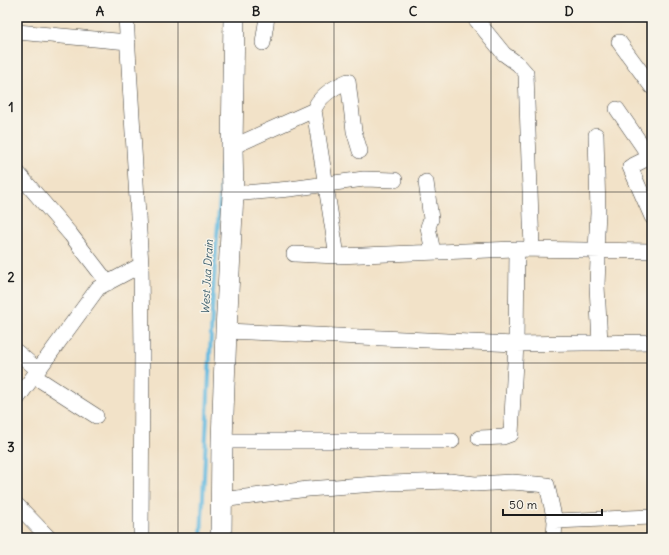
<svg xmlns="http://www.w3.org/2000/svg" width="669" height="555" font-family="Delius,sans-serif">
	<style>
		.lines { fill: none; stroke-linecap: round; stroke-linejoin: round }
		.stream { stroke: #63bae0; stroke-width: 4 }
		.street-casing { stroke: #3c3a36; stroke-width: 16 }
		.secondary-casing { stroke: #3c3a36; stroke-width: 22 }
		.street { stroke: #fff; stroke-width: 15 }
		.secondary { stroke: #fff; stroke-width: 21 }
		.grid { fill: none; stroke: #1c1c1c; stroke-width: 1; stroke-opacity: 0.55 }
		.labels { text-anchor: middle; stroke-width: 3; stroke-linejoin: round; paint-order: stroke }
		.water-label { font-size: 11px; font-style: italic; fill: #385b6a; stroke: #f7f3e8 }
		.neatline { fill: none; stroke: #1c1c1c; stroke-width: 1.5 }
		.grid-label { font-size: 13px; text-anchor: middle; font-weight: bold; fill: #1c1c1c }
	</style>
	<rect width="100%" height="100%" fill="#f7f3e8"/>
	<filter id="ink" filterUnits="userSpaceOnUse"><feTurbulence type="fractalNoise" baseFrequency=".025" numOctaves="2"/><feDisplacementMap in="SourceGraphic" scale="8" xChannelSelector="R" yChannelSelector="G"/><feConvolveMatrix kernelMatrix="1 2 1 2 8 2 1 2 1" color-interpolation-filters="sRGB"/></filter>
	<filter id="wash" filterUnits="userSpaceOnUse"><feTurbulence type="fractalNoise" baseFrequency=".012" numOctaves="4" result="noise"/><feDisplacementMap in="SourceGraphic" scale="16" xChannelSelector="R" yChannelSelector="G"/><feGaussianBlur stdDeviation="0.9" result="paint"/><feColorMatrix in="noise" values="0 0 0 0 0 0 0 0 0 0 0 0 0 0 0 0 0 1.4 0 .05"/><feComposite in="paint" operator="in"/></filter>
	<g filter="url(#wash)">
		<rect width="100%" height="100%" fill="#f2e2c8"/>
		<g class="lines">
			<path class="stream" d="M 201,538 L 213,293 L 222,167"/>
		</g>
	</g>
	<g filter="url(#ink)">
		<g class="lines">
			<g class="street-casing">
				<path id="street" d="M 126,17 L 141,265 L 142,354 L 141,538
					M 474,17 L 504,54 L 518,64 L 526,73 L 532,249
					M 17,32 L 128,42
					M 619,42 L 652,87
					M 263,43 L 267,17
					M 617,109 L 650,157
					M 314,110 C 319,96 334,87 348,81 L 354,131 L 360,151
					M 596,135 L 598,213 L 596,250 L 598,260 L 597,286 L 600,343
					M 232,147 L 314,110 L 337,256 L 517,249 L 652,251
					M 652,156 L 630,167 L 652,217
					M 17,172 L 71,235 L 108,283
					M 426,182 L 431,219 L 428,227 L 433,252
					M 233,194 L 290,189 L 364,179 L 395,180
					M 294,254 L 337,256
					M 226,331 L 516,344 L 652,342
					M 17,352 L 38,370
					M 34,376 L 96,416
					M 17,399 L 98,288 L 141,265
					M 479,438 L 503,437 L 511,434 L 516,344 L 517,249
					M 222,441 L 452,441
					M 221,500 L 308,489 L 389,483 L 450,481 L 475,484 L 512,482 L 547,485 L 555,521 L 554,538
					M 17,505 L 49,538
					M 555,521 L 652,517"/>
			</g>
			<g class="secondary-casing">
				<path id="secondary" d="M 221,538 L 222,441 L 226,331 L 233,194 L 232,147 L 234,17"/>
			</g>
			<use href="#street" class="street"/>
			<use href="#secondary" class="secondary"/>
		</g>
	</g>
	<path class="grid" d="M 178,17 L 178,538M 334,17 L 334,538M 491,17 L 491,538M 17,192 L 652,192M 17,363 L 652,363"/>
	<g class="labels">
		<g class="water-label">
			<text transform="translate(207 277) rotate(-87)" y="4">West Jua Drain</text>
		</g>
	</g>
	<rect width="669" height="555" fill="none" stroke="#f7f3e8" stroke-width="44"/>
	<path d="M503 509v6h99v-6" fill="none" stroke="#1c1c1c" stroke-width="2"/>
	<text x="509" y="509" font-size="12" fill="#1c1c1c" stroke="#f7f3e8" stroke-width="3" paint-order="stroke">50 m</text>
	<rect x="22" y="22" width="625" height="511" class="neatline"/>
	<g class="grid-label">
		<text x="100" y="16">A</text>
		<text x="256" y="16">B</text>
		<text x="413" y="16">C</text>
		<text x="569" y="16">D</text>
		<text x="11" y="112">1</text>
		<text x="11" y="282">2</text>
		<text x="11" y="452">3</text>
	</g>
</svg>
